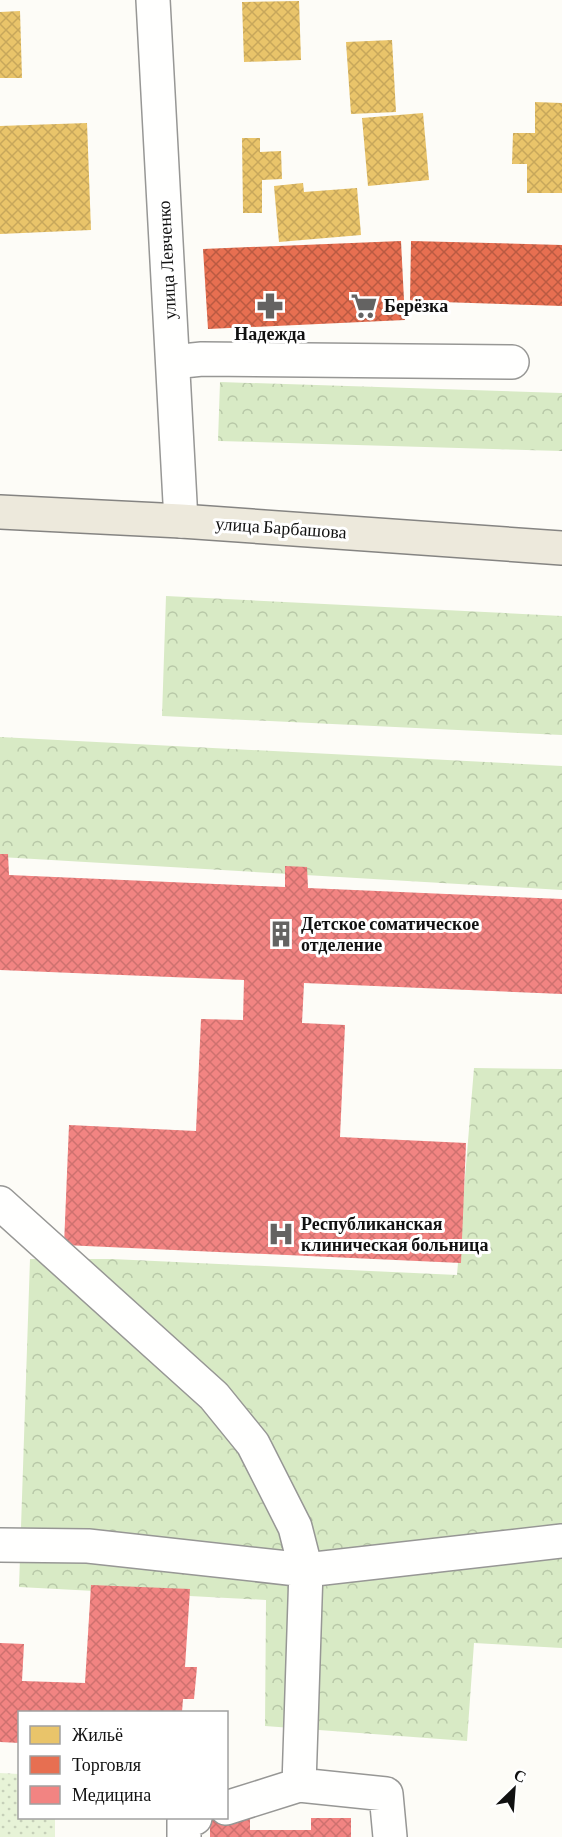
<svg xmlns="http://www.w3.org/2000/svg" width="562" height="1837" font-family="'Crimson Pro',serif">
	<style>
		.forest { fill: url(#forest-crowns) }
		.park { fill: url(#park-dots) }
		.homes { fill: url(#homes-cross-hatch) }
		.shops { fill: url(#shops-cross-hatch) }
		.health { fill: url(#health-cross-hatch) }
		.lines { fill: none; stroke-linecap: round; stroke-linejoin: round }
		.minor-casing { stroke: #979795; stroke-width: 36 }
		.major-casing { stroke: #858482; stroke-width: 36 }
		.minor { stroke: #fffffe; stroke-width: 33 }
		.major { stroke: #ede9dc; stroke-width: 33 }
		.labels { text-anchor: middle; stroke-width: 6; stroke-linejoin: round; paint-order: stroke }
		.street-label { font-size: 18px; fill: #111; stroke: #fff }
		.poi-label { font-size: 18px; font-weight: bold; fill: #111; stroke: #fff; text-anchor: start }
	</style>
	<defs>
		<pattern id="forest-crowns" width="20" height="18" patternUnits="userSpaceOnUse" patternTransform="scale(1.5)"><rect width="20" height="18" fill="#d8eac5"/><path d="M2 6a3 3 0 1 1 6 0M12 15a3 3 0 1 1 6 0" fill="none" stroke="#b8c8a8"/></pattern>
		<pattern id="park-dots" width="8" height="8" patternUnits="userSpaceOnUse" patternTransform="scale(1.5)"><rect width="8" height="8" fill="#e7f3d7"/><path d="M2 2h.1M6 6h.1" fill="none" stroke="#c5cfb8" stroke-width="1.8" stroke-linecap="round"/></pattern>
		<pattern id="homes-cross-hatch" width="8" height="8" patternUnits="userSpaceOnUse" patternTransform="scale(1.5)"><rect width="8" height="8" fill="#e9c46a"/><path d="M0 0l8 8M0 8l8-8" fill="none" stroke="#c7a75b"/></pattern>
		<pattern id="shops-cross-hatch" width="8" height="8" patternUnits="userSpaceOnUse" patternTransform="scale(1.5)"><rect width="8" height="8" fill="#e76f51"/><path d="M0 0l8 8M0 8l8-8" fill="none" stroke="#ba5a42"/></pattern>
		<pattern id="health-cross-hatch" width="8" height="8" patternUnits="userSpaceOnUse" patternTransform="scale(1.5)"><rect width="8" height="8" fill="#f28482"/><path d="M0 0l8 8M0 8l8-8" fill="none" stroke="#ce716f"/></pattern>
	</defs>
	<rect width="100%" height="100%" fill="#fdfcf7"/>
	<path class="forest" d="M 220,382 L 562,393 L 562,451 L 218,441 Z
		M 166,596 L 562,616 L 562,735 L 162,716 Z
		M 0,737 L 562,766 L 562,890 L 0,857 Z
		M 474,1068 L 562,1069 L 562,1648 L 474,1643 L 467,1741 L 265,1726 L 266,1600 L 19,1587 L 30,1259 L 112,1259 L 457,1275 Z"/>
	<path class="park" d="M 0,1773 L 19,1774 L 20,1818 L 55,1818 L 55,1837 L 0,1837 Z"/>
	<path class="homes" d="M 299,1 L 301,60 L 244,62 L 242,2 Z
		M 20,11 L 22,78 L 0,78 L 0,12 Z
		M 392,40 L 396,112 L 351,114 L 346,42 Z
		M 535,102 L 562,103 L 562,193 L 527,193 L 527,164 L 512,164 L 513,133 L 535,133 Z
		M 423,113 L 429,180 L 368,186 L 362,118 Z
		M 87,123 L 91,230 L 0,234 L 0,126 Z
		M 242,138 L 260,138 L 260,152 L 281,151 L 282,179 L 262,180 L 262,213 L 243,213 Z
		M 303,183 L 304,192 L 357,188 L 361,235 L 279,242 L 274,186 Z"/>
	<path class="shops" d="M 401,241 L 405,320 L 208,329 L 203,249 Z
		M 411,241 L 562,245 L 562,306 L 410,301 Z"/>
	<path class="health" d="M 0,854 L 8,854 L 9,875 L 285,887 L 285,866 L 307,867 L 308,888 L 562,899 L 562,994 L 304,983 L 302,1023 L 345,1025 L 340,1137 L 466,1143 L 461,1263 L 64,1245 L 69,1125 L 196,1131 L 201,1019 L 243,1020 L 244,980 L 0,970 Z
		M 91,1585 L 190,1589 L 185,1667 L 197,1667 L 194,1699 L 183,1699 L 182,1712 L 20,1712 L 20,1743 L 0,1742 L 0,1643 L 24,1644 L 22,1681 L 85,1683 Z
		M 250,1818 L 250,1830 L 311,1830 L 311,1818 L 351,1818 L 351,1837 L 210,1837 L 210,1819 Z"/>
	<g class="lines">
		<g class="minor-casing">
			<path id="minor" d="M 153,0 L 181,521
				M 173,362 L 202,359 L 512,362
				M 0,1203 L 214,1396 L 253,1444 L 295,1527 L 306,1570 L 299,1785
				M 0,1545 L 88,1546 L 306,1570 L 562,1541
				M 226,1808 L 299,1785 L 386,1794 L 390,1837
				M 184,1837 L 184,1821 L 195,1818"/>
		</g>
		<g class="major-casing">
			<path id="major" d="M 0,512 L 181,521 L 562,548"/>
		</g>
		<use href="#minor" class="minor"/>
		<use href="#major" class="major"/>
	</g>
	<defs>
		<g id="pharmacy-bare" transform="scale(2.07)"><path d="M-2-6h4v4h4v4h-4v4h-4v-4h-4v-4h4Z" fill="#646362" stroke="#fff" stroke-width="2.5" paint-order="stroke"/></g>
		<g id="supermarket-bare" transform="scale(2.07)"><path d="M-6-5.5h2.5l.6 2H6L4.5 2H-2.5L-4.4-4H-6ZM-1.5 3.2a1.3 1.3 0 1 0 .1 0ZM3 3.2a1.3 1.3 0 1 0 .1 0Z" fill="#646362" stroke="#fff" stroke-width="2.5" paint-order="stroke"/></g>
		<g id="building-bare" transform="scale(2.07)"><path d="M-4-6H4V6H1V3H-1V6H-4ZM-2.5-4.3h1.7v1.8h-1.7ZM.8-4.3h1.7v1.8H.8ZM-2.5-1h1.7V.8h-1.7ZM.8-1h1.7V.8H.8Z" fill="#646362" stroke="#fff" stroke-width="2.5" paint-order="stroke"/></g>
		<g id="hospital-bare" transform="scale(2.07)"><path d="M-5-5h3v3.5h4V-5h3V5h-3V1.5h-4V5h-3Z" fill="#646362" stroke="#fff" stroke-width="2.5" paint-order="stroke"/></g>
	</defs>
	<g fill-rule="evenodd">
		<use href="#pharmacy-bare" x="270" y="306"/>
		<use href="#supermarket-bare" x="364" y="306"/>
		<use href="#building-bare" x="281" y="934"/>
		<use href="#hospital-bare" x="281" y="1234"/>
	</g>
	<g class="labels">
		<g class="street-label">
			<text transform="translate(167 260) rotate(-93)" y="6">улица Левченко</text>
			<text transform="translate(281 528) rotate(4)" y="6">улица Барбашова</text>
		</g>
		<g class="poi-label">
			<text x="384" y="312">Берёзка</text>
			<text x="270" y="340" text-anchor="middle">Надежда</text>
			<text x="301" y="930">Детское соматическое<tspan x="301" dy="21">отделение</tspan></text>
			<text x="301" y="1230">Республиканская<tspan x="301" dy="21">клиническая больница</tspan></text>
		</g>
	</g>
	<rect x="18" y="1711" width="210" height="108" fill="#ffffff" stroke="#a0a0a0" stroke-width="1.5"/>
	<rect x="30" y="1726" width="30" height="18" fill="#e9c46a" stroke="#a0a0a0" stroke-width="1.5"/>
	<text x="72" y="1741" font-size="18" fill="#111111">Жильё</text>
	<rect x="30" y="1756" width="30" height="18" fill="#e76f51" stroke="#a0a0a0" stroke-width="1.5"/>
	<text x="72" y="1771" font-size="18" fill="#111111">Торговля</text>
	<rect x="30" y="1786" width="30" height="18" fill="#f28482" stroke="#a0a0a0" stroke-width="1.5"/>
	<text x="72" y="1801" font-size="18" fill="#111111">Медицина</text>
	<g transform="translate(514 1789) rotate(25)" stroke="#ffffff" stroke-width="4.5" paint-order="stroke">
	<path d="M0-4.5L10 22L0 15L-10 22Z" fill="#111111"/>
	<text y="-9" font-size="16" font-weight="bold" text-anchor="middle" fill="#111111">С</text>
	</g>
</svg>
